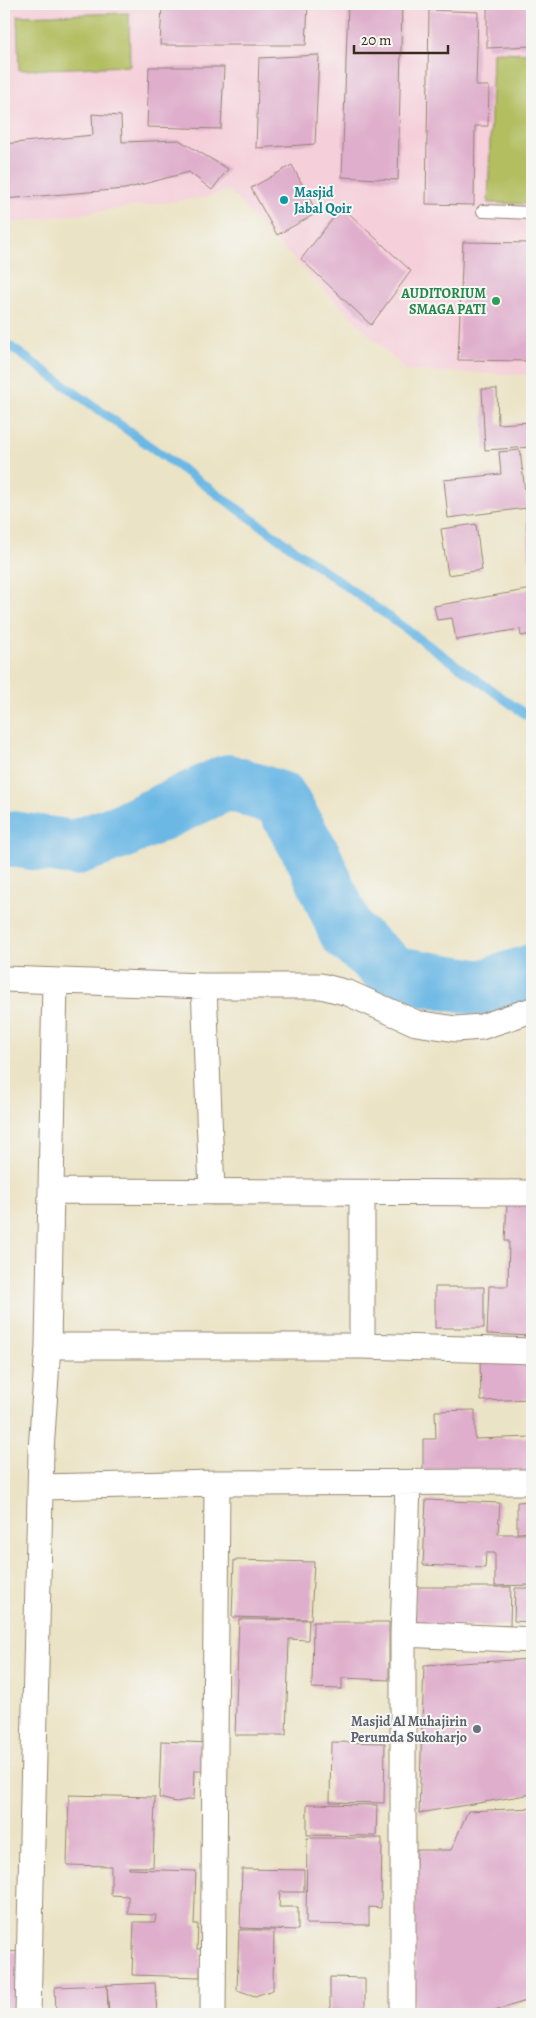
<svg xmlns="http://www.w3.org/2000/svg" width="536" height="2018" font-family="Alegreya,serif">
	<style>
		.built { fill: #f5cfda }
		.green { fill: #b2be60; stroke: #76743f }
		.lines { fill: none; stroke-linecap: round; stroke-linejoin: round }
		.stream { stroke: #6cb8e5; stroke-width: 9 }
		.river { stroke: #6cb8e5; stroke-width: 56 }
		.building { fill: #dfaecc }
		.lane-casing { stroke: #938672; stroke-width: 14 }
		.street-casing { stroke: #938672; stroke-width: 27 }
		.lane { stroke: #fff; stroke-width: 12 }
		.street { stroke: #fff; stroke-width: 25 }
		.culture-dot { fill: #0f9aa8; stroke: #f6f6f2; stroke-width: 2 }
		.leisure-dot { fill: #2e9e5b; stroke: #f6f6f2; stroke-width: 2 }
		.worship-dot { fill: #6b7280; stroke: #f6f6f2; stroke-width: 2 }
		.labels { text-anchor: middle; stroke-width: 4; stroke-linejoin: round; paint-order: stroke }
		.culture-label { font-size: 14px; font-weight: bold; fill: #0d838f; stroke: #f6f6f2; text-anchor: start }
		.leisure-label { font-size: 14px; font-weight: bold; fill: #27864d; stroke: #f6f6f2; text-anchor: end }
		.worship-label { font-size: 14px; font-weight: bold; fill: #5b616d; stroke: #f6f6f2; text-anchor: end }
	</style>
	<rect width="100%" height="100%" fill="#f6f6f2"/>
	<filter id="ink" filterUnits="userSpaceOnUse"><feTurbulence type="fractalNoise" baseFrequency=".02" numOctaves="2"/><feDisplacementMap in="SourceGraphic" scale="10" xChannelSelector="R" yChannelSelector="G"/><feConvolveMatrix kernelMatrix="1 2 1 2 8 2 1 2 1" color-interpolation-filters="sRGB"/></filter>
	<filter id="wash" filterUnits="userSpaceOnUse"><feTurbulence type="fractalNoise" baseFrequency=".0096" numOctaves="4" result="noise"/><feDisplacementMap in="SourceGraphic" scale="20" xChannelSelector="R" yChannelSelector="G"/><feGaussianBlur stdDeviation="1.12" result="paint"/><feColorMatrix in="noise" values="0 0 0 0 0 0 0 0 0 0 0 0 0 0 0 0 0 1.4 0 .05"/><feComposite in="paint" operator="in"/></filter>
	<g filter="url(#wash)">
		<rect width="100%" height="100%" fill="#ebe3c5"/>
		<path class="built" d="M 4,4 L 532,4 L 532,375 L 406,371 L 280,246 L 229,190 L 208,197 L 4,224 Z"/>
		<path class="green" d="M 129,13 L 130,66 L 19,70 L 17,16 Z
			M 493,52 L 532,53 L 532,204 L 488,203 Z"/>
		<g class="lines">
			<path class="stream" d="M 4,342 L 532,719"/>
			<path class="river" d="M 4,838 L 74,848 L 122,831 L 228,782 L 280,799 L 315,860 L 347,933 L 395,974 L 482,988 L 532,972"/>
		</g>
		<g id="blocks">
			<path class="building" d="M 162,4 L 308,4 L 306,45 L 160,45 Z
				M 348,4 L 402,4 L 398,180 L 342,177 Z
				M 487,4 L 532,4 L 532,46 L 487,48 Z
				M 429,10 L 478,12 L 476,86 L 489,86 L 488,126 L 475,126 L 474,205 L 426,204 Z
				M 319,55 L 315,144 L 256,148 L 259,58 Z
				M 149,67 L 224,67 L 221,129 L 147,127 Z
				M 92,114 L 121,116 L 122,142 L 179,140 L 228,169 L 212,190 L 189,172 L 125,189 L 4,199 L 4,144 L 93,135 Z
				M 292,165 L 317,213 L 277,235 L 251,188 Z
				M 342,207 L 411,271 L 371,325 L 301,259 Z
				M 463,242 L 532,243 L 532,361 L 458,360 Z
				M 482,389 L 497,389 L 498,424 L 532,422 L 532,447 L 485,450 Z
				M 520,450 L 527,508 L 448,518 L 444,480 L 501,474 L 499,452 Z
				M 528,475 L 532,475 L 532,501 L 529,501 Z
				M 526,508 L 532,508 L 532,559 L 529,560 Z
				M 476,524 L 482,570 L 448,575 L 441,529 Z
				M 532,589 L 532,634 L 521,636 L 520,629 L 456,640 L 452,618 L 437,620 L 434,606 Z
				M 507,1203 L 532,1204 L 532,1336 L 487,1334 L 489,1286 L 508,1286 L 509,1241 L 505,1241 Z
				M 435,1287 L 484,1287 L 484,1328 L 435,1328 Z
				M 532,1358 L 532,1399 L 481,1401 L 480,1359 Z
				M 475,1410 L 475,1439 L 532,1437 L 532,1478 L 423,1475 L 423,1439 L 436,1439 L 435,1411 Z
				M 426,1500 L 500,1503 L 498,1534 L 532,1534 L 532,1585 L 495,1586 L 495,1553 L 486,1553 L 485,1568 L 423,1565 Z
				M 532,1501 L 532,1532 L 517,1533 L 517,1502 Z
				M 234,1560 L 314,1562 L 311,1619 L 232,1617 Z
				M 415,1587 L 511,1587 L 510,1626 L 414,1625 Z
				M 515,1588 L 532,1588 L 532,1622 L 514,1621 Z
				M 239,1619 L 309,1620 L 308,1640 L 289,1639 L 286,1735 L 235,1735 Z
				M 313,1622 L 389,1622 L 389,1680 L 342,1678 L 342,1689 L 312,1688 Z
				M 532,1659 L 532,1794 L 419,1813 L 424,1665 Z
				M 161,1741 L 210,1743 L 209,1770 L 195,1770 L 194,1799 L 176,1802 L 159,1798 Z
				M 331,1742 L 385,1743 L 384,1803 L 330,1802 Z
				M 69,1795 L 155,1797 L 153,1867 L 129,1867 L 129,1869 L 196,1871 L 194,1924 L 198,1924 L 197,1949 L 201,1949 L 200,1977 L 132,1975 L 134,1922 L 155,1922 L 156,1915 L 128,1914 L 128,1896 L 111,1895 L 111,1866 L 67,1865 Z
				M 307,1804 L 377,1805 L 376,1836 L 307,1835 Z
				M 532,1808 L 532,1999 L 485,2014 L 414,2014 L 416,1850 L 451,1850 L 468,1811 Z
				M 307,1838 L 382,1838 L 381,1908 L 369,1907 L 369,1925 L 306,1924 Z
				M 242,1869 L 304,1870 L 304,1892 L 280,1892 L 279,1907 L 298,1907 L 298,1930 L 240,1928 Z
				M 239,1930 L 274,1930 L 273,1990 L 255,1996 L 237,1990 Z
				M 26,1951 L 28,2014 L 4,2014 L 4,1952 Z
				M 330,1977 L 365,1978 L 365,2014 L 330,2014 Z
				M 155,1983 L 157,2014 L 109,2014 L 107,1985 Z
				M 107,1985 L 108,2014 L 56,2014 L 55,1987 Z"/>
		</g>
	</g>
	<g filter="url(#ink)">
		<use href="#blocks" fill-opacity="0" stroke="#938672" stroke-width="1"/>
		<g class="lines">
			<g class="lane-casing">
				<path id="lane" d="M 483,211 L 532,213"/>
			</g>
			<g class="street-casing">
				<path id="street" d="M 4,979 L 204,986 L 321,986 L 348,993 L 416,1023 L 456,1029 L 481,1027 L 532,1010
					M 204,986 L 212,1192
					M 52,1191 L 532,1193
					M 48,1346 L 362,1346 L 532,1351
					M 362,1346 L 362,1193
					M 40,1487 L 217,1483 L 532,1482
					M 403,1634 L 532,1640
					M 28,2014 L 41,1451 L 48,1346 L 55,981
					M 213,2014 L 217,1483
					M 403,2014 L 403,1634 L 408,1484"/>
			</g>
			<use href="#lane" class="lane"/>
			<use href="#street" class="street"/>
		</g>
	</g>
	<circle class="culture-dot" cx="284" cy="200" r="5"/>
	<circle class="leisure-dot" cx="496" cy="301" r="5"/>
	<circle class="worship-dot" cx="477" cy="1729" r="5"/>
	<g class="labels">
		<g class="culture-label">
			<text x="294" y="197">Masjid<tspan x="294" dy="16">Jabal Qoir</tspan></text>
		</g>
		<g class="leisure-label">
			<text x="486" y="298">AUDITORIUM<tspan x="486" dy="16">SMAGA PATI</tspan></text>
		</g>
		<g class="worship-label">
			<text x="467" y="1726">Masjid Al Muhajirin<tspan x="467" dy="16">Perumda Sukoharjo</tspan></text>
		</g>
	</g>
	<rect width="536" height="2018" fill="none" stroke="#f6f6f2" stroke-width="20"/>
	<path d="M354 45v8h94v-8" fill="none" stroke="#3b2a1e" stroke-width="2.5"/>
	<text x="361" y="45" font-size="15" fill="#3b2a1e" stroke="#f6f6f2" stroke-width="4" paint-order="stroke">20 m</text>
</svg>
